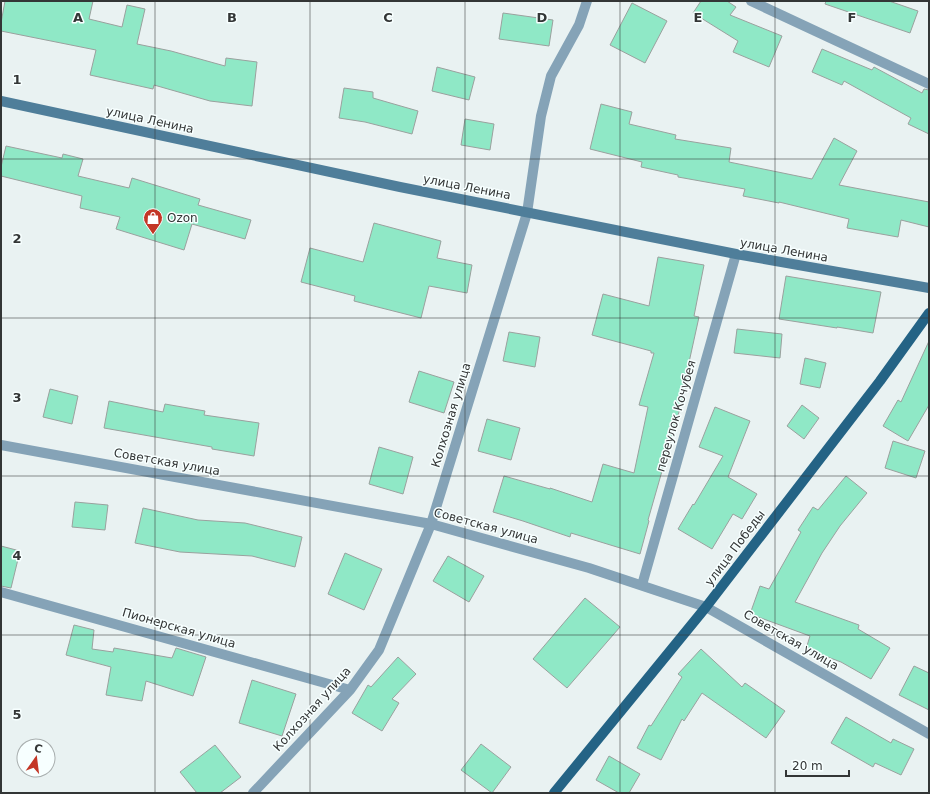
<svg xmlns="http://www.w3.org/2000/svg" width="930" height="794" font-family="'DejaVu Sans',sans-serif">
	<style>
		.building { fill: #8fe8c6; stroke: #9aa19e }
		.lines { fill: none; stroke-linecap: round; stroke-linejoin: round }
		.minor { stroke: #85a3b7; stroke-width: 10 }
		.secondary { stroke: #4f7e9a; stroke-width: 10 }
		.primary { stroke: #246385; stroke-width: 10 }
		.grid { fill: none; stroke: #333636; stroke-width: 1; stroke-opacity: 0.55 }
		.labels { text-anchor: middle; stroke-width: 3; stroke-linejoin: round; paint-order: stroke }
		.street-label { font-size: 12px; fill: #333636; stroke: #f7ffff }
		.poi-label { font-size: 12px; fill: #333636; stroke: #f7ffff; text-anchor: start }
		.grid-label { font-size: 13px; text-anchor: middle; font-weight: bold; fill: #333636; stroke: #f7ffff; stroke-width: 3; stroke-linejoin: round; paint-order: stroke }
	</style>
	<rect width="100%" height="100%" fill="#e9f2f2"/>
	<path class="building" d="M 5,1 L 93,1 L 89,19 L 122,27 L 127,5 L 145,9 L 137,44 L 171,51 L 225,66 L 226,58 L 257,62 L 252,106 L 210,101 L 154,85 L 153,89 L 90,75 L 96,50 L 1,31 L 1,23 Z
		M 701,1 L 727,1 L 736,7 L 730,15 L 782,36 L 769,67 L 733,52 L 738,41 L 693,13 Z
		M 826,1 L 889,1 L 918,11 L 910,33 L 825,4 Z
		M 632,3 L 667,21 L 645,63 L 610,45 Z
		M 503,13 L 553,20 L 549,46 L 499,39 Z
		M 822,49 L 872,70 L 874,67 L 922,93 L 924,89 L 929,90 L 929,134 L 908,124 L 911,118 L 844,81 L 842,85 L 812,72 Z
		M 437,67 L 475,77 L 469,100 L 432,91 Z
		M 344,88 L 373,92 L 373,98 L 418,111 L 412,134 L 365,122 L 339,118 Z
		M 601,104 L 632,112 L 629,124 L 676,135 L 675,139 L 731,148 L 729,162 L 812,179 L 834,138 L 857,151 L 839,185 L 929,202 L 929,227 L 901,220 L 898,237 L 847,228 L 849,219 L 779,202 L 779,203 L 743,196 L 745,189 L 678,177 L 678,175 L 641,167 L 642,162 L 590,149 Z
		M 465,119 L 494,124 L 490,150 L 461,145 Z
		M 6,146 L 62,158 L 63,154 L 83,159 L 78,176 L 129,188 L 132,178 L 200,199 L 198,205 L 251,220 L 245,239 L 192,224 L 184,250 L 116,229 L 120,217 L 80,208 L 82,196 L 1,176 L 1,167 Z
		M 374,223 L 441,241 L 437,258 L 472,265 L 467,293 L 429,286 L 421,318 L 354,301 L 355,296 L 301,282 L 310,248 L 363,262 Z
		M 658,257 L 704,265 L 694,316 L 699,317 L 686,376 L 689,377 L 648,520 L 649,521 L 640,554 L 571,533 L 570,537 L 523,521 L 493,512 L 504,476 L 550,489 L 550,488 L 592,502 L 603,464 L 634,473 L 648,407 L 639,405 L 654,353 L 651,353 L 651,351 L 592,335 L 603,294 L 649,306 Z
		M 786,276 L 881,292 L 873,333 L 837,327 L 837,328 L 779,319 Z
		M 737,329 L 782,334 L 780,358 L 734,353 Z
		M 509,332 L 540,337 L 535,367 L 503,361 Z
		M 929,341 L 929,405 L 908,441 L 883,426 L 898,400 L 901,402 Z
		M 805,358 L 826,363 L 820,388 L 800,384 Z
		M 419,371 L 454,382 L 444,413 L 409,402 Z
		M 50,389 L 78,396 L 72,424 L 43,417 Z
		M 109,401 L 163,412 L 165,404 L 205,411 L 204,415 L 259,423 L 254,456 L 212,449 L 212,447 L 104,428 Z
		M 802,405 L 819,418 L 804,439 L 787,426 Z
		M 715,407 L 750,421 L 728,477 L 757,494 L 742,519 L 733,514 L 712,549 L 678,529 L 693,504 L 694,505 L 723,456 L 699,447 Z
		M 487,419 L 520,428 L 511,460 L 478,451 Z
		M 893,441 L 925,451 L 916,478 L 885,468 Z
		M 379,447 L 413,457 L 403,494 L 369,484 Z
		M 846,476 L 867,493 L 840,526 L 822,553 L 795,602 L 859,625 L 858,629 L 890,648 L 871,679 L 841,662 L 806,649 L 810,636 L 750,614 L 760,586 L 769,589 L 801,532 L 798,530 L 813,507 L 818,510 Z
		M 75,502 L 108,505 L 105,530 L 72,527 Z
		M 143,508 L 198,520 L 245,523 L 302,537 L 295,567 L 252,556 L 180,552 L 135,543 Z
		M 1,546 L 20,551 L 11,588 L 1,586 Z
		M 345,553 L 382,569 L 364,610 L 328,594 Z
		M 448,556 L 484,576 L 469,602 L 433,581 Z
		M 585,598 L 620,627 L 567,688 L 533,659 Z
		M 74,625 L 94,630 L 92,649 L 113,652 L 114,648 L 172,658 L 176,648 L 206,657 L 193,696 L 146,681 L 142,701 L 106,695 L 111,667 L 66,655 Z
		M 701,649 L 742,687 L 745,683 L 785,711 L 766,738 L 702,693 L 684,721 L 682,719 L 661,760 L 637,748 L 649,725 L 651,726 L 682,677 L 678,674 Z
		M 398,657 L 416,674 L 392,699 L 399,703 L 382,731 L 352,713 L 368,685 L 371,687 Z
		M 914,666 L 929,673 L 929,710 L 899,695 Z
		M 252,680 L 296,694 L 282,736 L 239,723 Z
		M 846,717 L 891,743 L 893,739 L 914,749 L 901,775 L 875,763 L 873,767 L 831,743 Z
		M 481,744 L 511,767 L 492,793 L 461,770 Z
		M 215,745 L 241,777 L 220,793 L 197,793 L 180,772 Z
		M 609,756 L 640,774 L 629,793 L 619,793 L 596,780 Z"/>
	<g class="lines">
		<path class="minor" d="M 751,1 L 929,84
			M 1,445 L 431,524 L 589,568 L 706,607 L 929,734
			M 642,585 L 736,254
			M 1,592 L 350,690
			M 253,793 L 350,690 L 379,650 L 431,524 L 527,213 L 541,116 L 551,76 L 579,25 L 587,1"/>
		<path class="secondary" d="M 1,101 L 400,187 L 736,254 L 929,288"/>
		<path class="primary" d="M 554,793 L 706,607 L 880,381 L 929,313"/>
	</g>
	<path class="grid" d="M 155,1 L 155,793M 310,1 L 310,793M 465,1 L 465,793M 620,1 L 620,793M 775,1 L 775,793M 1,159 L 929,159M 1,318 L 929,318M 1,476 L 929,476M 1,635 L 929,635"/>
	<defs>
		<g id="shop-pin" transform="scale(1)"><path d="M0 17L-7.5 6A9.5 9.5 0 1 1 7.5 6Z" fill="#c33626" stroke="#f7ffff"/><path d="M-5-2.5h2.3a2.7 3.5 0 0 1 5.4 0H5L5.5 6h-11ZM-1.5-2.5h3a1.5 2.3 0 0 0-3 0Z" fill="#fff"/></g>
	</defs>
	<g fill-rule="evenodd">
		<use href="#shop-pin" x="153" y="218"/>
	</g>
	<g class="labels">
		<g class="street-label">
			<text transform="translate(150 120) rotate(12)" y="4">улица Ленина</text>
			<text transform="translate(467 187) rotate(11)" y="4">улица Ленина</text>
			<text transform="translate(784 250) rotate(10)" y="4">улица Ленина</text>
			<text transform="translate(451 415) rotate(-73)" y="4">Колхозная улица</text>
			<text transform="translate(676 416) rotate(-74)" y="4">переулок Кочубея</text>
			<text transform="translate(167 462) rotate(10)" y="4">Советская улица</text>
			<text transform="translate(486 526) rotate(15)" y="4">Советская улица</text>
			<text transform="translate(735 548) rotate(-53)" y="4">улица Победы</text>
			<text transform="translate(179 628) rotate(16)" y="4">Пионерская улица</text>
			<text transform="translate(791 640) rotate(30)" y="4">Советская улица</text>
			<text transform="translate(312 709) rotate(-48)" y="4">Колхозная улица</text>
		</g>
		<g class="poi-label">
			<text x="167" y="222">Ozon</text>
		</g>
	</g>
	<g class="grid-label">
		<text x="78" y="22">A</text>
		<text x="232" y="22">B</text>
		<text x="388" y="22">C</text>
		<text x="542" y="22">D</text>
		<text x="698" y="22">E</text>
		<text x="852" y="22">F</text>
		<text x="17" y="84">1</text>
		<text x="17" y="243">2</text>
		<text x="17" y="402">3</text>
		<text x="17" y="560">4</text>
		<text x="17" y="719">5</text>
	</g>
	<rect width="930" height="794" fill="none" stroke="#333636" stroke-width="4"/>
	<g transform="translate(36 758) rotate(14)"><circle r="19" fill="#f7ffff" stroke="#a9afaf"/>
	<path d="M0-3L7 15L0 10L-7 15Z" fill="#c33626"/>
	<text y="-6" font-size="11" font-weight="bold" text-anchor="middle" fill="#333636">С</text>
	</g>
	<path d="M786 770v6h63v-6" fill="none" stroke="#333636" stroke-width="2"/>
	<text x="792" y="770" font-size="12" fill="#333636" stroke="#f7ffff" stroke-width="3" paint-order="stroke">20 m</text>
</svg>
